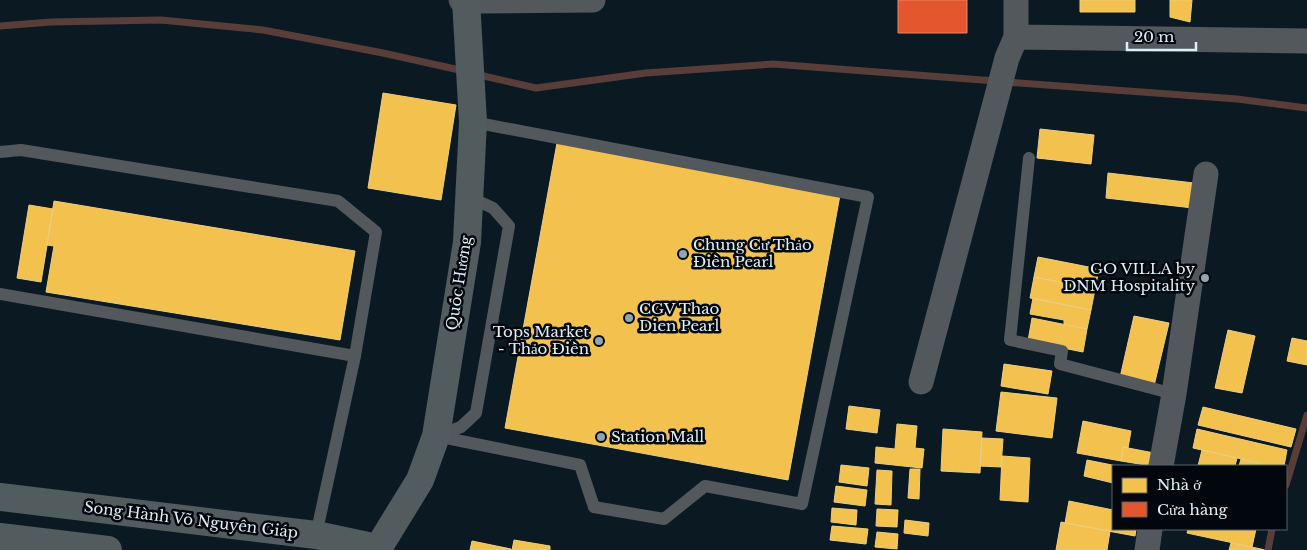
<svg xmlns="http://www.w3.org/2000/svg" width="1307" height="550" font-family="'Libre Baskerville',serif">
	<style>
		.homes { fill: #f2c14e; stroke: #ecce81 }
		.shops { fill: #e4572e; stroke: #e2846a }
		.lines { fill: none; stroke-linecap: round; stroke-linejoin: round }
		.stream { stroke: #593d39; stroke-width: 7 }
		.lane { stroke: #52585b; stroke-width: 12 }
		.street { stroke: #52585b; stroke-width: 25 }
		.secondary { stroke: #525b5e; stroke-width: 28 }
		.poi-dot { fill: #94a4ac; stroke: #01070c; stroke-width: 2 }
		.labels { text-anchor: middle; stroke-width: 5; stroke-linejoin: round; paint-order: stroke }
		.poi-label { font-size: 15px; fill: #deeef7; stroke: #01070c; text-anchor: start }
		.street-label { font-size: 15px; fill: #deeef7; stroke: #01070c }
	</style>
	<rect width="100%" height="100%" fill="#0b1a22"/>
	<path class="homes" d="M 1080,0 L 1135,0 L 1135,12 L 1080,12 Z
		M 1170,0 L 1192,0 L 1190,22 L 1170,17 Z
		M 383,93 L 456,105 L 441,200 L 368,188 Z
		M 1040,129 L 1094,135 L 1091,164 L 1037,158 Z
		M 557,143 L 840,195 L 788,480 L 505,428 Z
		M 1108,173 L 1194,183 L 1193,208 L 1106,198 Z
		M 54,201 L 355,251 L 340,340 L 46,292 L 54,246 L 47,245 Z
		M 29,205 L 53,209 L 41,282 L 17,278 Z
		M 1038,257 L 1099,269 L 1095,289 L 1034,277 Z
		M 1034,277 L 1095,289 L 1091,310 L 1030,298 Z
		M 1033,298 L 1091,310 L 1087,329 L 1064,324 L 1064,320 L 1030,314 Z
		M 1134,316 L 1169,323 L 1153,390 L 1119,382 Z
		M 1032,318 L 1087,329 L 1083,352 L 1028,341 Z
		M 1228,330 L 1255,336 L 1242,393 L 1215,388 Z
		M 1292,338 L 1307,341 L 1307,365 L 1287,361 Z
		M 1004,364 L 1052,371 L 1048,394 L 1001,386 Z
		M 1001,392 L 1057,398 L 1052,438 L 996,431 Z
		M 849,406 L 880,410 L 877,433 L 846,429 Z
		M 1203,407 L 1296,429 L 1291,447 L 1198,425 Z
		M 1083,421 L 1131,431 L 1128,448 L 1123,447 L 1121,461 L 1077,453 Z
		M 897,424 L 917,426 L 915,448 L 924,449 L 922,468 L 875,463 L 876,447 L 895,449 Z
		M 943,429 L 982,432 L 980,473 L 941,471 Z
		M 1197,429 L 1287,450 L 1284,466 L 1273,466 L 1193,448 Z
		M 982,438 L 1003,439 L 1001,467 L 980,466 Z
		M 1123,447 L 1154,453 L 1152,466 L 1121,461 Z
		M 1202,450 L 1237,458 L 1235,466 L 1198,466 Z
		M 1002,456 L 1030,458 L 1028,502 L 1000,500 Z
		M 1241,459 L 1270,466 L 1239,466 Z
		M 1087,460 L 1117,466 L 1113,466 L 1113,483 L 1084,476 Z
		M 841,465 L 869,468 L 867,486 L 839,482 Z
		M 910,469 L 920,469 L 919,499 L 908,498 Z
		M 877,470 L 892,471 L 891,505 L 875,504 Z
		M 836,486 L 867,490 L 865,506 L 834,502 Z
		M 1069,501 L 1113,510 L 1113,529 L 1136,529 L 1135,536 L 1065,523 Z
		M 832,508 L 857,510 L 856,525 L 831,522 Z
		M 877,509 L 898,510 L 897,527 L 876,526 Z
		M 905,520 L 929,523 L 928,536 L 904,533 Z
		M 1061,522 L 1110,531 L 1107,550 L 1056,550 Z
		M 832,526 L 868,529 L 866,544 L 830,540 Z
		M 1188,529 L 1256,529 L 1252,547 L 1187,533 Z
		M 877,532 L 898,534 L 897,549 L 875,547 Z
		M 514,540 L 550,546 L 550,550 L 512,550 Z
		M 472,541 L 511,549 L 511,550 L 470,550 Z
		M 1231,543 L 1252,547 L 1265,550 L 1229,550 Z"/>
	<path class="shops" d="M 898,0 L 967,0 L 967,33 L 898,33 Z"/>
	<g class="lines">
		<path class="stream" d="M 0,26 L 51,22 L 161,20 L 263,30 L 383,53 L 464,71
			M 475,74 L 536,88 L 646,73 L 773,64 L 995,81
			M 1006,82 L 1237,99 L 1307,108
			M 1286,485 L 1307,415
			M 1268,550 L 1272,529"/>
		<path class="lane" d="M 0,152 L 21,150 L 338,201 L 376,232 L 355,356 L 316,535
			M 1029,158 L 1010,340 L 1062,351 L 1060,364 L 1174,394
			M 0,294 L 355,356
			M 436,436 L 580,465 L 594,507 L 664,519 L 705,486 L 802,504 L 868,197 L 473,122
			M 436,436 L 461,427 L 476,413 L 509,226 L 493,208 L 469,197"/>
		<path class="street" d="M 461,0 L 478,1 L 593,0
			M 1016,37 L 1307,41
			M 921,382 L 1007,58 L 1016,37 L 1016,0
			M 1161,466 L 1174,394 L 1206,174
			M 1147,550 L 1150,529"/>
		<path class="secondary" d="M 0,497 L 316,535 L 368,546 L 380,550
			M 0,537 L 108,550
			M 377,550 L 420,480 L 436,436 L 467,242 L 473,122 L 466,0"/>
	</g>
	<g class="poi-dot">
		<circle cx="683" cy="254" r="5"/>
		<circle cx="1205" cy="278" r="5"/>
		<circle cx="629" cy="318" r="5"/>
		<circle cx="599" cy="341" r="5"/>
		<circle cx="601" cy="437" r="5"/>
	</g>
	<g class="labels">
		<g class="poi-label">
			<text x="693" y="250">Chung Cư Thảo<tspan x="693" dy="17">Điền Pearl</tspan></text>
			<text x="1195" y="274" text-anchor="end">GO VILLA by<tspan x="1195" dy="17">DNM Hospitality</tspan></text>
			<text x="639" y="314">CGV Thao<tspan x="639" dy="17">Dien Pearl</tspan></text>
			<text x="589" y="337" text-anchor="end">Tops Market<tspan x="589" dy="17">- Thảo Điền</tspan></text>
			<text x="611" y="442">Station Mall</text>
		</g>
		<g class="street-label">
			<text transform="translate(459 283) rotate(-81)" y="5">Quốc Hương</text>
			<text transform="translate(191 520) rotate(7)" y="5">Song Hành Võ Nguyên Giáp</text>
		</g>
	</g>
	<rect x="1112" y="465" width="175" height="65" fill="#01070c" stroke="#59636a"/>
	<rect x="1122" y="478" width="25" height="15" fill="#f2c14e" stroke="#59636a"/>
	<text x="1157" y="490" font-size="15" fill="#deeef7">Nhà ở</text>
	<rect x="1122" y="502" width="25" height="15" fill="#e4572e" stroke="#59636a"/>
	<text x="1157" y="515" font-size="15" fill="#deeef7">Cửa hàng</text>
	<path d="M1127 42v8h69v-8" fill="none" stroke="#deeef7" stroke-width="2.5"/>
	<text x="1134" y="42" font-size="15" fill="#deeef7" stroke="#01070c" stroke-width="4" paint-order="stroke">20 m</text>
</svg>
